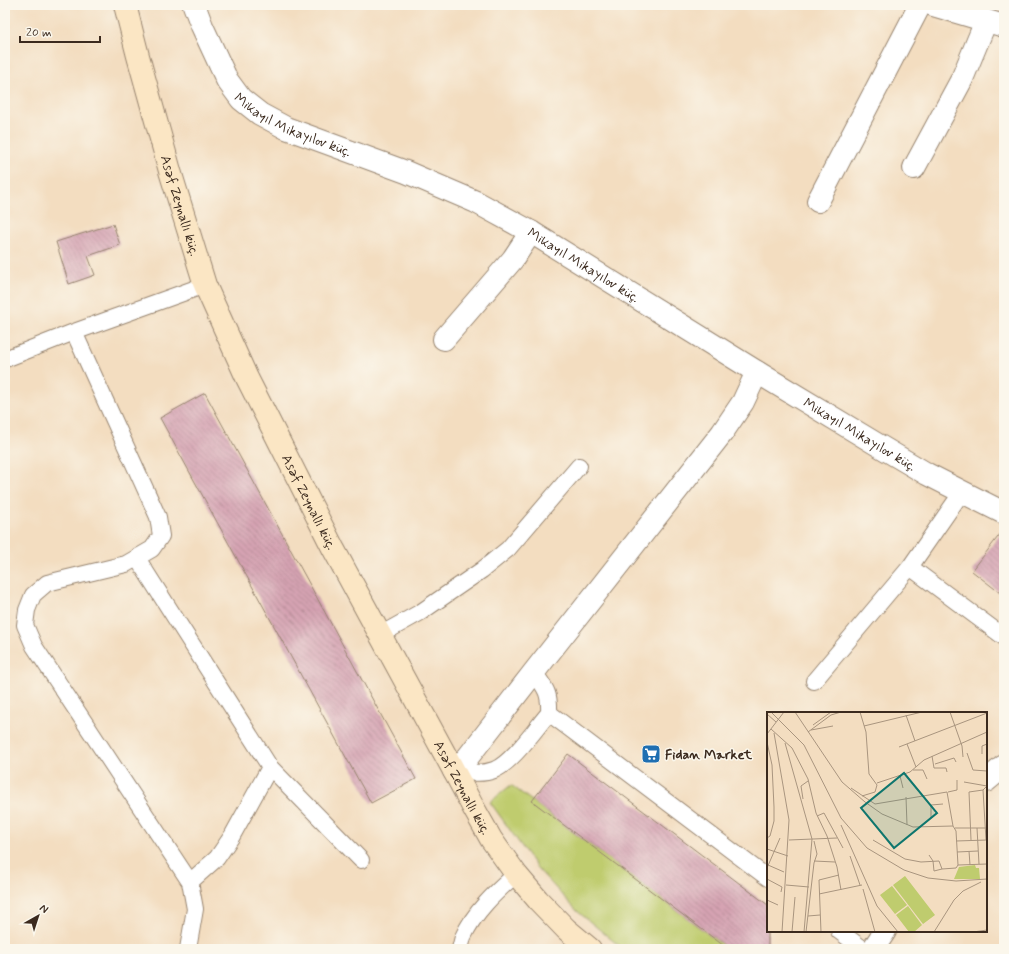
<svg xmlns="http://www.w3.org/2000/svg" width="1009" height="954" font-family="Mynerve,sans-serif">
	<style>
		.green { fill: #bfcc6e; stroke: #7d7b46 }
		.building { fill: url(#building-back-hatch) }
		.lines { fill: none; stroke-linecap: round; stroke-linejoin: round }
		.service-casing { stroke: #97846f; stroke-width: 18 }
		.minor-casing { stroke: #97846f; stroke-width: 24 }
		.secondary-casing { stroke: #97846f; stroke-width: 24 }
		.service { stroke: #fff; stroke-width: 16 }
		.minor { stroke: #fff; stroke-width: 22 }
		.secondary { stroke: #fbe6c4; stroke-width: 22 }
		.labels { text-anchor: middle; stroke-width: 3; stroke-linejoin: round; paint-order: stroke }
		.street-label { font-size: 14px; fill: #3b2a1e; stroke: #fbf7ec }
		.poi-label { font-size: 14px; font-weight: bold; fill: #3b2a1e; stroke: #fbf7ec; text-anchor: start }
		.inset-road { fill: none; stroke: #a9957f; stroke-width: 1 }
		.view { fill: #0f766e; fill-opacity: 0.15; stroke: #0f766e; stroke-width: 2 }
		.inset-edge { fill: none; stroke: #3b2a1e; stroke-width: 2 }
	</style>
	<defs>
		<pattern id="building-back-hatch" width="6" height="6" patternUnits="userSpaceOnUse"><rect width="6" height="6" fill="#d5a3b2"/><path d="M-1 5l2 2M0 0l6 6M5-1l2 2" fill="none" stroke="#ae8590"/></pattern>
	</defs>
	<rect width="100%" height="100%" fill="#fbf7ec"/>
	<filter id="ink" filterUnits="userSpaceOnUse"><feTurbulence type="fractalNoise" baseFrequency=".025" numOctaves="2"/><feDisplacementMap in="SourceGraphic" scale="8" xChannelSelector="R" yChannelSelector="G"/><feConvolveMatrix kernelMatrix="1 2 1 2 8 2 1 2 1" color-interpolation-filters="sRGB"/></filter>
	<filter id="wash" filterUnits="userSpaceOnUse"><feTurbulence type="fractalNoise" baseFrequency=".012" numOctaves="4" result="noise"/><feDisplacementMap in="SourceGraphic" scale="16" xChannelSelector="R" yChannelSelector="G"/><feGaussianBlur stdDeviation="0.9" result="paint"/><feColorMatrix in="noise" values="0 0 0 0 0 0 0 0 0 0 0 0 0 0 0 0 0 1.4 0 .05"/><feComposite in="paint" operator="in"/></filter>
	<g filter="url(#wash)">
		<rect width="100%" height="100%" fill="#f3ddc0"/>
		<path class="green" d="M 511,785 L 532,801 L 728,949 L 623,949 L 577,911 L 537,868 L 490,802 Z"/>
		<g id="blocks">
			<path class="building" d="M 113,224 L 120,245 L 88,256 L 95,275 L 69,284 L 56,242 Z
				M 205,393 L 416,779 L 371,803 L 160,418 Z
				M 1004,529 L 1004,596 L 972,571 Z
				M 568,754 L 768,905 L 768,949 L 728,949 L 532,801 Z"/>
		</g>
	</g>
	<g filter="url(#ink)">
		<use href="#blocks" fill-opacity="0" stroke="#97846f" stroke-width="1"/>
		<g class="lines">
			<g class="service-casing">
				<path id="service" d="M 74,332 L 158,517 L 161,536 L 152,549 L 126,564 L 47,583 L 33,595 L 27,610 L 25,625 L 34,646 L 190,882 L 195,909 L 188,949
					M 5,359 L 74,332 L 205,285
					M 137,558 L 270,767 L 361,860
					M 910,567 L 1004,637
					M 380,635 L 421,612 L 482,570 L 508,549 L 579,466
					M 534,672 C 545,688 550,692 549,713 L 768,878
					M 814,681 L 910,567 L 962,492
					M 454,771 C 467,772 481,775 494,770 C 512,763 536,728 549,713
					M 190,882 L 217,858 L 232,836 L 270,767
					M 839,931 L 863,949
					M 460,949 C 461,945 462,941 463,937 C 474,912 496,892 516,874"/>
			</g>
			<g class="minor-casing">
				<g id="minor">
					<path id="s1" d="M 194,5 L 202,26 L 227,80 L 241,99 L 260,114 L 286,128 L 406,172 L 476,202 L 531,232 L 757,372 L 878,445 L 927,474 L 1004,513"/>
					<path d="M 933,5 L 1004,26"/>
					<path d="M 914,168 L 962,79 L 986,21"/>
					<path d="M 818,201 L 920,5"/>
					<path d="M 444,339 L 513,259 L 531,232"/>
					<path d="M 454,771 L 468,757 L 534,672 L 722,433 L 743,402 L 757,372"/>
					<path d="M 986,781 L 1004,766"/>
					<path d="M 873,949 L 885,931"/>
				</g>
			</g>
			<g class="secondary-casing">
				<g id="secondary">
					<path id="s2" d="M 125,5 L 138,56 L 170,171 L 205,285 L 247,378 L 333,548 L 454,771 L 473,807 L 491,839 L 516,874 L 538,900 L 566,929 L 590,949"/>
				</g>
			</g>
			<use href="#service" class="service"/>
			<use href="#minor" class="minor"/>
			<use href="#secondary" class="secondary"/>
		</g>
	</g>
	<defs>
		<g id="supermarket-square" transform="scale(1)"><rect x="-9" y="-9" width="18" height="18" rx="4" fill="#1f6fb2" stroke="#fbf7ec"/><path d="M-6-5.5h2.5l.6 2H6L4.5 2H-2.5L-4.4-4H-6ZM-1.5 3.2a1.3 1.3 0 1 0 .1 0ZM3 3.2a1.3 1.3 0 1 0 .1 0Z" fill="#fff"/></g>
	</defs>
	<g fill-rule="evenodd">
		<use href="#supermarket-square" x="651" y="754"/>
	</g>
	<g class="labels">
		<g class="street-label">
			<text dy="5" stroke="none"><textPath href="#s1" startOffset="164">Mikayıl Mikayılov küç.</textPath></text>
			<text dy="5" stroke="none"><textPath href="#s2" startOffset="208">Asəf Zeynallı küç.</textPath></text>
			<text dy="5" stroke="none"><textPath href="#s1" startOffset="488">Mikayıl Mikayılov küç.</textPath></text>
			<text dy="5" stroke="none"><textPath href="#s1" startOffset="812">Mikayıl Mikayılov küç.</textPath></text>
			<text dy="5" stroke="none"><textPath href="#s2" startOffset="532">Asəf Zeynallı küç.</textPath></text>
			<text dy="5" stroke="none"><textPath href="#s2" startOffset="856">Asəf Zeynallı küç.</textPath></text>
		</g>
		<g class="poi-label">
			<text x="665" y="759">Fidan Market</text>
		</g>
	</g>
	<g transform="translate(767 712)">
		<rect width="220" height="220" fill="#f3ddc0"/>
		<path d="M 208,153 L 209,156 L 212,156 L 213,167 L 187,167 L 192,155 ZM 138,164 L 168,203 L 156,212 L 126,173 ZM 125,174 L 140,193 L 128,202 L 113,183 ZM 141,194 L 155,213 L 147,220 L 142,220 L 129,203 Z" fill="#bfcc6e"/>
		<path class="inset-road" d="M 4,0 L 37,33 L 74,106 L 100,136 L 137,158 L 161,166 L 189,169 L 220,167M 28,0 L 75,70 L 98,90 L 115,102 L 146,115 L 186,114 L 189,119 L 191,153 L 220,152M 93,0 L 99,20 L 102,62 L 110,73 L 108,80 L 95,84M 183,0 L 195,34 L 196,45M 0,2 L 9,10M 139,3 L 148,29M 46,13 L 64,0M 97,14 L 155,0M 4,17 L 25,36 L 41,67 L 49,101 L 60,124 L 70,155 L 74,178M 44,18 L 66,14M 41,20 L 64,3 L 74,0M 7,21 L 22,108 L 15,220M 0,22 L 17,0M 0,30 L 5,53 L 7,95 L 7,109 L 3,124 L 0,126M 18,31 L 45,127 L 37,220M 140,32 L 149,55M 132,35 L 220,1M 200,41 L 206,58 L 220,59M 215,42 L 215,34 L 220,32M 165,44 L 167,56 L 179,56 L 180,60M 168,52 L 187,46 L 189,50M 146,58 L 156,58 L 160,67M 133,64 L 136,76M 197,70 L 220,74 L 216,78 L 202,80 L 204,128M 110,71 L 143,60 L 157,48 L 220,20M 84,76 L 108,92 L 180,80 L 186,114M 216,78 L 219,128M 181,80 L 190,78 L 190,68M 139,85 L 140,113M 36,87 L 34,74 L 41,69M 50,104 L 57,101 L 76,136M 164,106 L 164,93 L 176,92M 74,113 L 110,194 L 131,220M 188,116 L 220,116M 210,116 L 212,152M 22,128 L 70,126M 106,128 L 138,147 L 154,150 L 172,149 L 175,157 L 189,156 L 191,153M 189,129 L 220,128M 0,137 L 21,144M 202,139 L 203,153M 190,140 L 211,139M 162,143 L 166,149 L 167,159 L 175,157M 83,144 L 93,173M 47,149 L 68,150M 1,153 L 17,160M 0,156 L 13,126M 0,167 L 15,175 L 14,180M 19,173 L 42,175M 96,177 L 108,220M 52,182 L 95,173M 0,188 L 11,193M 41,204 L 53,203M 25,220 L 28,185M 39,220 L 47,151 L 50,142 L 47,129M 54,220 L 52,168 L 72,163M 167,220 L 187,188 L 196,179 L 214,170M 206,220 L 220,218"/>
		<path class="view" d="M 137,61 L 170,101 L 127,136 L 94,96 Z"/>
		<rect width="220" height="220" class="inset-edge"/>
	</g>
	<rect width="1009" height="954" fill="none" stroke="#fbf7ec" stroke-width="20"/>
	<g transform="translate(38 916) rotate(39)" stroke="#fbf7ec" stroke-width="3" paint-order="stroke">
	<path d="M0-3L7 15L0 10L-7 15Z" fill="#3b2a1e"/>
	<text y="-6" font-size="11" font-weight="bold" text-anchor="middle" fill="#3b2a1e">N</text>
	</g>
	<path d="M20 36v6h80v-6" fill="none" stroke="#3b2a1e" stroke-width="2"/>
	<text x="26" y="36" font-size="12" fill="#3b2a1e" stroke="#fbf7ec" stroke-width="3" paint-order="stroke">20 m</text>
</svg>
